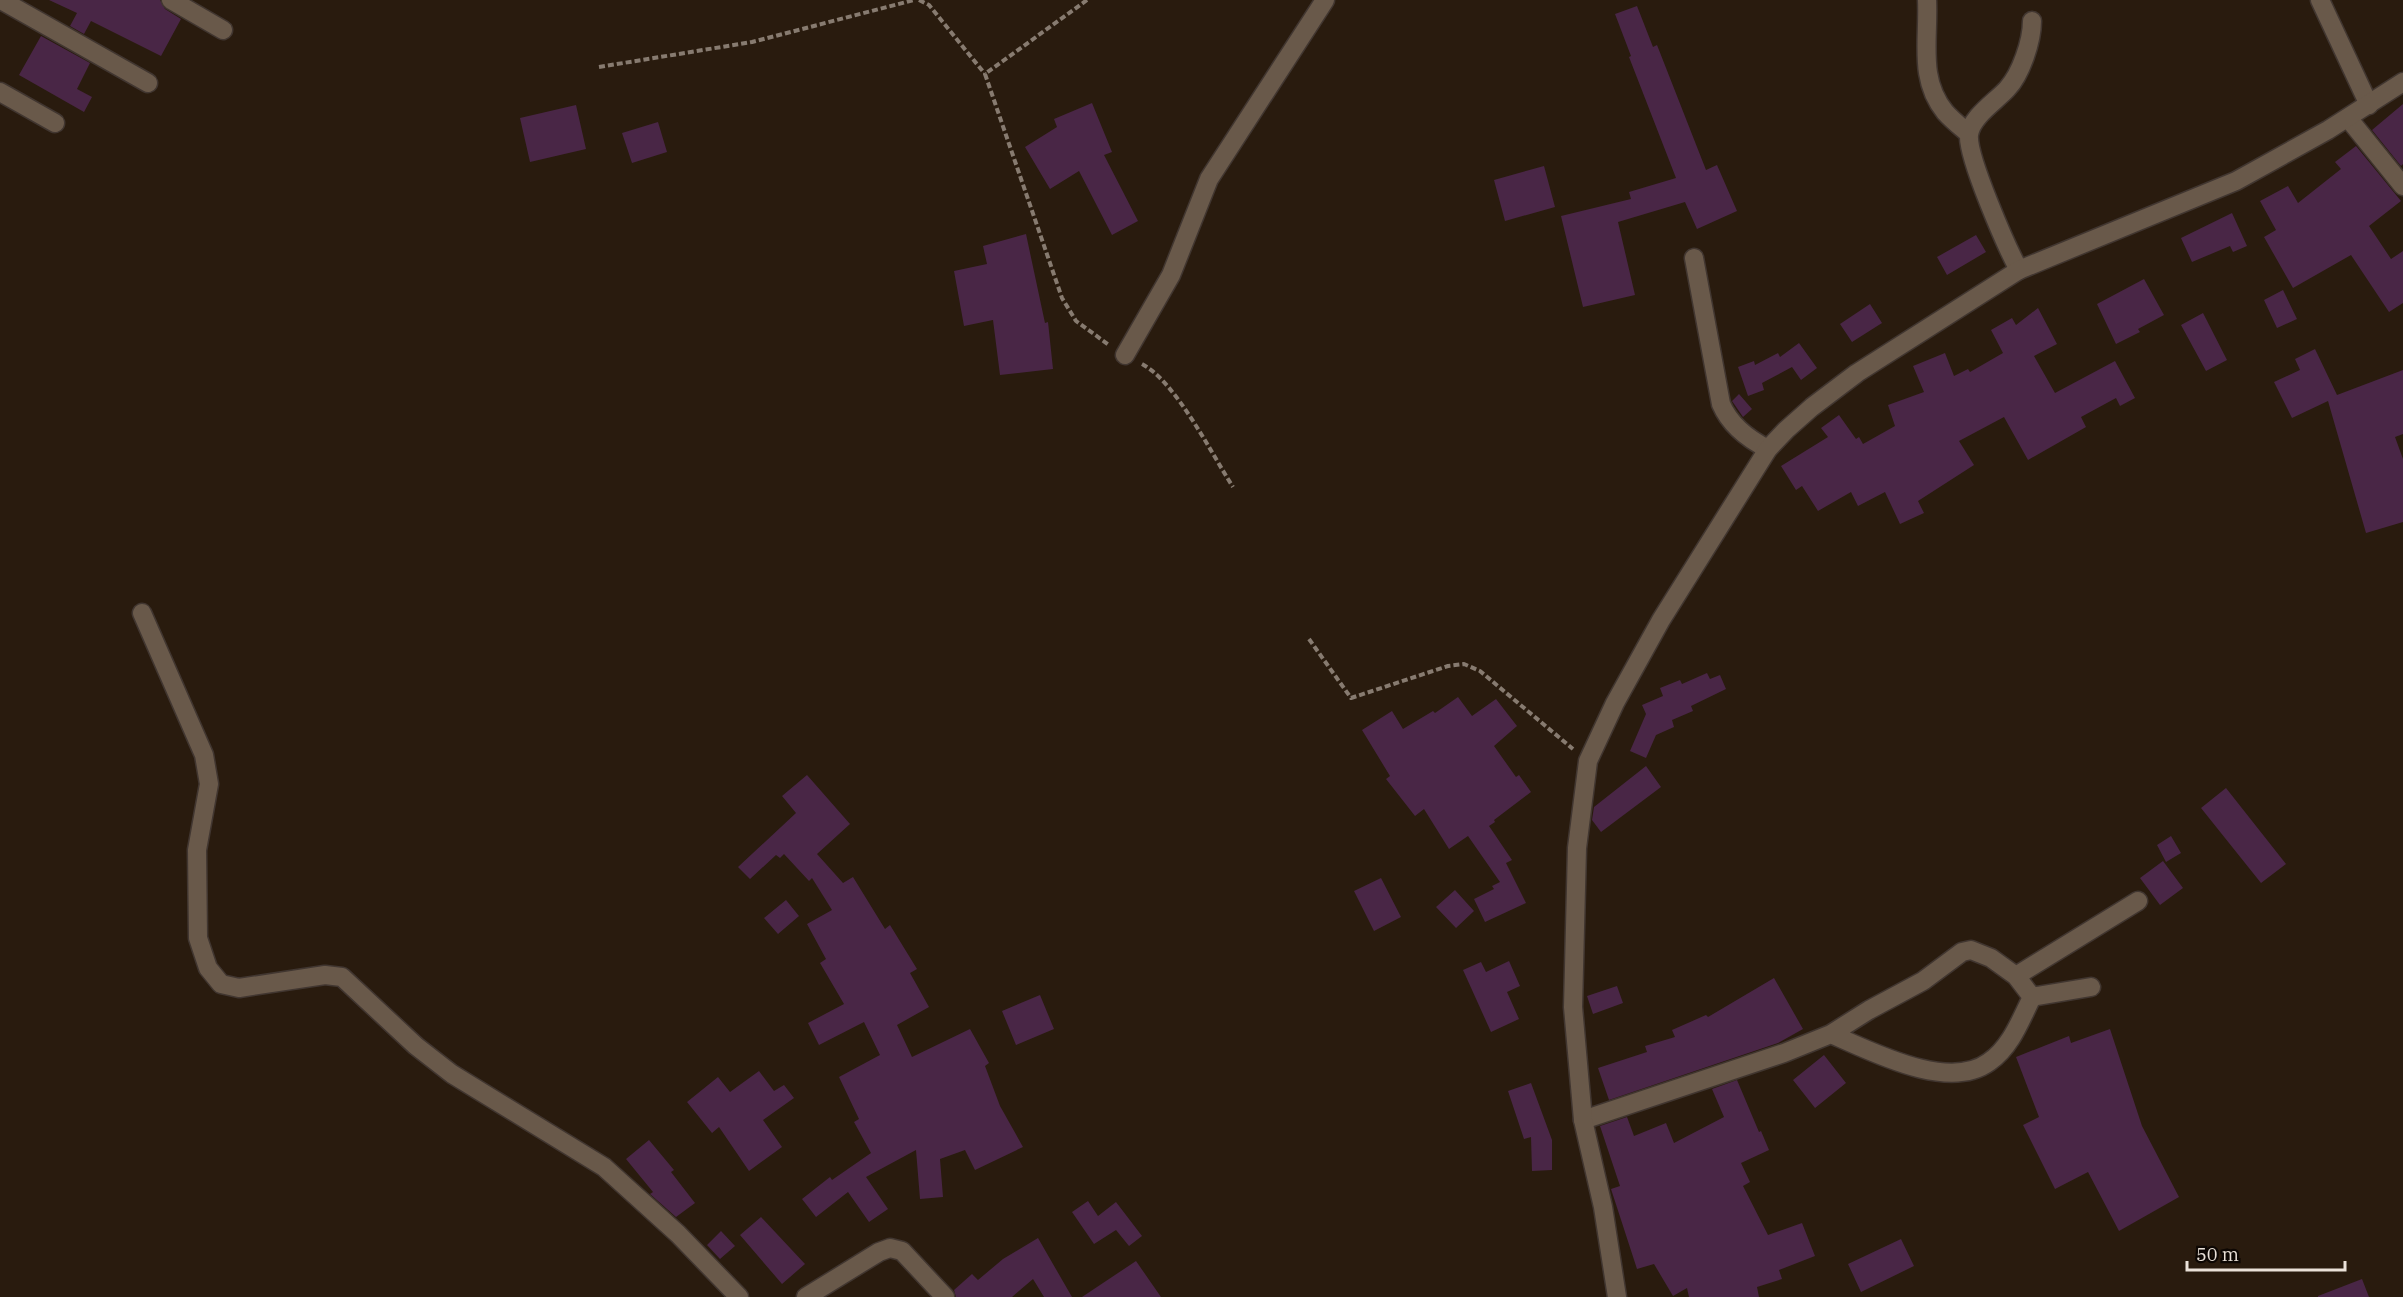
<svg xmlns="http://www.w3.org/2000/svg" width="2403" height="1297" font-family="'IBM Plex Serif',serif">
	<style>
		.building { fill: #492646 }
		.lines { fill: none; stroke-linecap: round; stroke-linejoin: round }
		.minor-casing { stroke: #413630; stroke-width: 21 }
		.tertiary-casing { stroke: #413630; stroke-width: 21 }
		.path { stroke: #877b70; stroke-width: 4; stroke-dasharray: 6 3; stroke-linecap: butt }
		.minor { stroke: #69594a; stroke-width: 18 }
		.tertiary { stroke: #69594a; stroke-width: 18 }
	</style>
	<rect width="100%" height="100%" fill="#291b0e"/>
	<path class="building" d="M 49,0 L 160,0 L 165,9 L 181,19 L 161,56 L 91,21 L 84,34 L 70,26 L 77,13 Z
		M 1637,6 L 1653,47 L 1657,45 L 1706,170 L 1717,165 L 1737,211 L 1697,229 L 1685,202 L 1618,222 L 1635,295 L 1583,307 L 1561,216 L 1631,199 L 1629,192 L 1676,178 L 1629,57 L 1631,56 L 1615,14 Z
		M 41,36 L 90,63 L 77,89 L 92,97 L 84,112 L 19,75 Z
		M 1092,103 L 1112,152 L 1104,155 L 1138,221 L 1112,235 L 1079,171 L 1050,189 L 1025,147 L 1057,127 L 1054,119 Z
		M 2403,104 L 2403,164 L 2401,166 L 2372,130 Z
		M 576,105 L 586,149 L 530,162 L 520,118 Z
		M 658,122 L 667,152 L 632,163 L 622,133 Z
		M 2356,146 L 2401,201 L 2369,226 L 2391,259 L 2403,251 L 2403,303 L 2389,312 L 2351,255 L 2293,288 L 2264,237 L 2276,230 L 2260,201 L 2288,186 L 2298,203 L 2341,169 L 2335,162 Z
		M 1544,166 L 1555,207 L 1505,221 L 1494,180 Z
		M 2232,213 L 2247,246 L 2233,252 L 2230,246 L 2192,262 L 2181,238 Z
		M 1026,234 L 1045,323 L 1048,322 L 1053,369 L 1000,375 L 993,320 L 964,326 L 954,271 L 987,264 L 983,246 Z
		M 1976,235 L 1986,252 L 1947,275 L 1937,257 Z
		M 2144,279 L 2164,315 L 2138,329 L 2140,332 L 2116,344 L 2097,304 Z
		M 2283,290 L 2297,319 L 2277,328 L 2264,300 Z
		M 1870,304 L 1882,323 L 1852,342 L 1840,324 Z
		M 2038,308 L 2057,344 L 2034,356 L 2055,393 L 2115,361 L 2135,398 L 2120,406 L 2116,398 L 2081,417 L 2086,427 L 2028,460 L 2004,417 L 1959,441 L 1974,465 L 1918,501 L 1924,513 L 1900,524 L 1885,492 L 1858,506 L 1851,492 L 1818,511 L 1802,486 L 1796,490 L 1781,466 L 1828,437 L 1821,428 L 1839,415 L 1856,439 L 1859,437 L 1863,444 L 1895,426 L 1888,405 L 1924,392 L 1913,366 L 1945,353 L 1954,376 L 1968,369 L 1970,372 L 2003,353 L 1991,330 L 2012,318 L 2016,325 Z
		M 2203,313 L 2227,360 L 2206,371 L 2181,325 Z
		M 1799,343 L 1817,368 L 1801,380 L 1792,367 L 1762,383 L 1764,390 L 1748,396 L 1738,367 L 1754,361 L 1755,365 L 1778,353 L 1780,357 Z
		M 2315,349 L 2337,395 L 2403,370 L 2403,434 L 2395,437 L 2403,459 L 2403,522 L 2366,533 L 2328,401 L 2292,418 L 2274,382 L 2300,370 L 2295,359 Z
		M 1739,394 L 1752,409 L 1743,417 L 1732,401 Z
		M 1707,673 L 1710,679 L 1720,675 L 1726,689 L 1691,706 L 1693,711 L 1672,720 L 1674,727 L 1656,735 L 1646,758 L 1630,751 L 1646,714 L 1642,705 L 1663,696 L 1660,688 L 1680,680 L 1682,684 Z
		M 1458,697 L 1472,716 L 1496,699 L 1517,726 L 1494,746 L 1516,777 L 1519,775 L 1531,792 L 1494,820 L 1495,822 L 1489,826 L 1512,860 L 1506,863 L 1526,903 L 1485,922 L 1474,899 L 1494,889 L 1492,886 L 1500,882 L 1468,836 L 1449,849 L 1424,809 L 1415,816 L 1386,779 L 1390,776 L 1362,730 L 1392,711 L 1403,729 L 1433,711 L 1435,713 Z
		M 1646,766 L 1661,787 L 1601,832 L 1592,820 L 1594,807 Z
		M 807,775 L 850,824 L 817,854 L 843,883 L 853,877 L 885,929 L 890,925 L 917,969 L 910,973 L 929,1007 L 897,1025 L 912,1057 L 970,1029 L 989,1063 L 985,1066 L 1000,1106 L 1023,1147 L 975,1170 L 965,1150 L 940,1159 L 943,1197 L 920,1199 L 916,1150 L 866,1177 L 888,1209 L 869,1222 L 848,1192 L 816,1217 L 802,1199 L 830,1177 L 832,1180 L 871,1153 L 854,1122 L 859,1119 L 839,1077 L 880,1055 L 864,1022 L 819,1045 L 808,1023 L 844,1004 L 820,963 L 826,959 L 807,924 L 832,910 L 812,878 L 809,881 L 784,854 L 780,858 L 776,855 L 750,879 L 738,867 L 796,813 L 782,796 Z
		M 2226,788 L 2286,864 L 2261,883 L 2201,808 Z
		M 2171,836 L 2181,853 L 2166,862 L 2157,845 Z
		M 2163,861 L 2183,888 L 2160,905 L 2140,878 Z
		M 1381,878 L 1401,917 L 1374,931 L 1354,891 Z
		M 1455,890 L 1474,911 L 1456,928 L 1436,907 Z
		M 786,900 L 799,916 L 778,934 L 764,918 Z
		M 1509,961 L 1520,986 L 1507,992 L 1519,1019 L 1491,1032 L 1463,970 L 1481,962 L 1486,972 Z
		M 1774,978 L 1803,1029 L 1778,1043 L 1609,1100 L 1598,1068 L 1647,1052 L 1645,1046 L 1675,1037 L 1672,1030 L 1706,1015 L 1708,1017 Z
		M 1617,986 L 1623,1003 L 1593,1014 L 1587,996 Z
		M 1040,995 L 1054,1029 L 1016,1045 L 1002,1011 Z
		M 2110,1029 L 2142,1126 L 2179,1197 L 2119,1231 L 2088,1172 L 2055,1189 L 2023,1125 L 2039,1117 L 2016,1057 L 2069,1036 L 2071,1043 Z
		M 1824,1055 L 1846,1083 L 1815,1108 L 1793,1080 Z
		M 759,1071 L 774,1091 L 784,1085 L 794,1098 L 763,1120 L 782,1147 L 749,1171 L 719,1127 L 712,1133 L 687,1102 L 718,1077 L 730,1092 Z
		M 1737,1080 L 1759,1132 L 1761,1131 L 1769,1150 L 1741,1163 L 1750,1182 L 1743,1186 L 1768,1235 L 1802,1223 L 1815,1256 L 1779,1270 L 1782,1279 L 1757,1287 L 1759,1297 L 1689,1297 L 1687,1288 L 1673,1296 L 1654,1264 L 1637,1269 L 1611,1189 L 1620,1186 L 1600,1126 L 1627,1117 L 1634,1136 L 1666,1123 L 1674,1143 L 1724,1117 L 1712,1089 Z
		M 1531,1083 L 1552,1140 L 1552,1170 L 1532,1171 L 1531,1137 L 1524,1139 L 1508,1091 Z
		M 649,1140 L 674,1170 L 671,1172 L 695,1203 L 676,1217 L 650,1194 L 653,1192 L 626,1159 Z
		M 1088,1201 L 1098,1216 L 1116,1202 L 1142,1236 L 1129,1246 L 1116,1230 L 1094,1244 L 1072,1212 Z
		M 761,1217 L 805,1264 L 782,1284 L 740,1235 Z
		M 721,1231 L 735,1246 L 720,1259 L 707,1245 Z
		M 1038,1238 L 1072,1297 L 1044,1297 L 1033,1279 L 1012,1297 L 956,1297 L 954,1290 L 972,1274 L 978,1280 L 1003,1259 Z
		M 1901,1239 L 1914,1266 L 1861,1292 L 1848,1264 Z
		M 1136,1261 L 1161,1297 L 1082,1297 Z
		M 2362,1279 L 2369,1297 L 2318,1297 L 2318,1296 Z"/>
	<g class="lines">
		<g class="minor-casing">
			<path id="minor" d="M 1,0 L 148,83
				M 171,0 L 223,30
				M 1927,0 C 1929,40 1918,79 1945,112 C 1952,120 1961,127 1969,134
				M 2320,0 L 2369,105
				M 0,92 L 55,123
				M 2348,118 L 2403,186
				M 1694,258 L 1721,404 C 1730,425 1748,439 1768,449
				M 2019,270 C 2007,248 1967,157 1969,135 C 1971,117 1995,102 2007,89 C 2021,74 2032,41 2032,21
				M 1125,355 L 1171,275 L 1209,179 L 1325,0
				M 142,613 L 204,755 L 209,784 L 197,850 L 198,938 L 208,968 L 221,984 L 239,988 L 325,975 L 342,977 L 416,1046 L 452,1074 L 604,1167 L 678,1234 L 739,1297
				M 2016,976 L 2138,901
				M 1831,1034 L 1869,1010 L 1923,981 L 1962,952 L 1971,950 L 1991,958 L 2016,976 L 2032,997
				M 1583,1120 L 1784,1053 L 1831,1034 C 1871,1051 1948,1092 1989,1062 C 2011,1047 2021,1019 2032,997 L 2091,987
				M 806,1297 L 879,1252 L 890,1248 L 902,1251 L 945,1297"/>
		</g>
		<g class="tertiary-casing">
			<path id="tertiary" d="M 1617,1297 L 1603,1207 L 1583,1120 L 1573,1007 L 1577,848 L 1588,761 L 1615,703 L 1661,620 L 1768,449 L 1786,430 L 1812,407 L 1857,373 L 2019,270 L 2236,181 L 2328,130 L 2403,82"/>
		</g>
		<path class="path" d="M 919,0 L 929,5 L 985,74
			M 1087,0 L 985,74 L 1062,298 L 1076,321 L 1109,345
			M 599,67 L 752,42 L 914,0
			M 1142,364 C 1176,382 1211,453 1233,487
			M 1309,639 L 1351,698 L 1448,666 L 1464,664 L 1480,671 L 1573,749"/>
		<use href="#minor" class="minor"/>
		<use href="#tertiary" class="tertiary"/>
	</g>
	<path d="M2187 1261v9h158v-9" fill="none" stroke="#eae1d8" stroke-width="3"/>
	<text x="2196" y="1261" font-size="18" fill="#eae1d8" stroke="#0d0703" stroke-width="4.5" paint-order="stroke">50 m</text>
</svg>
